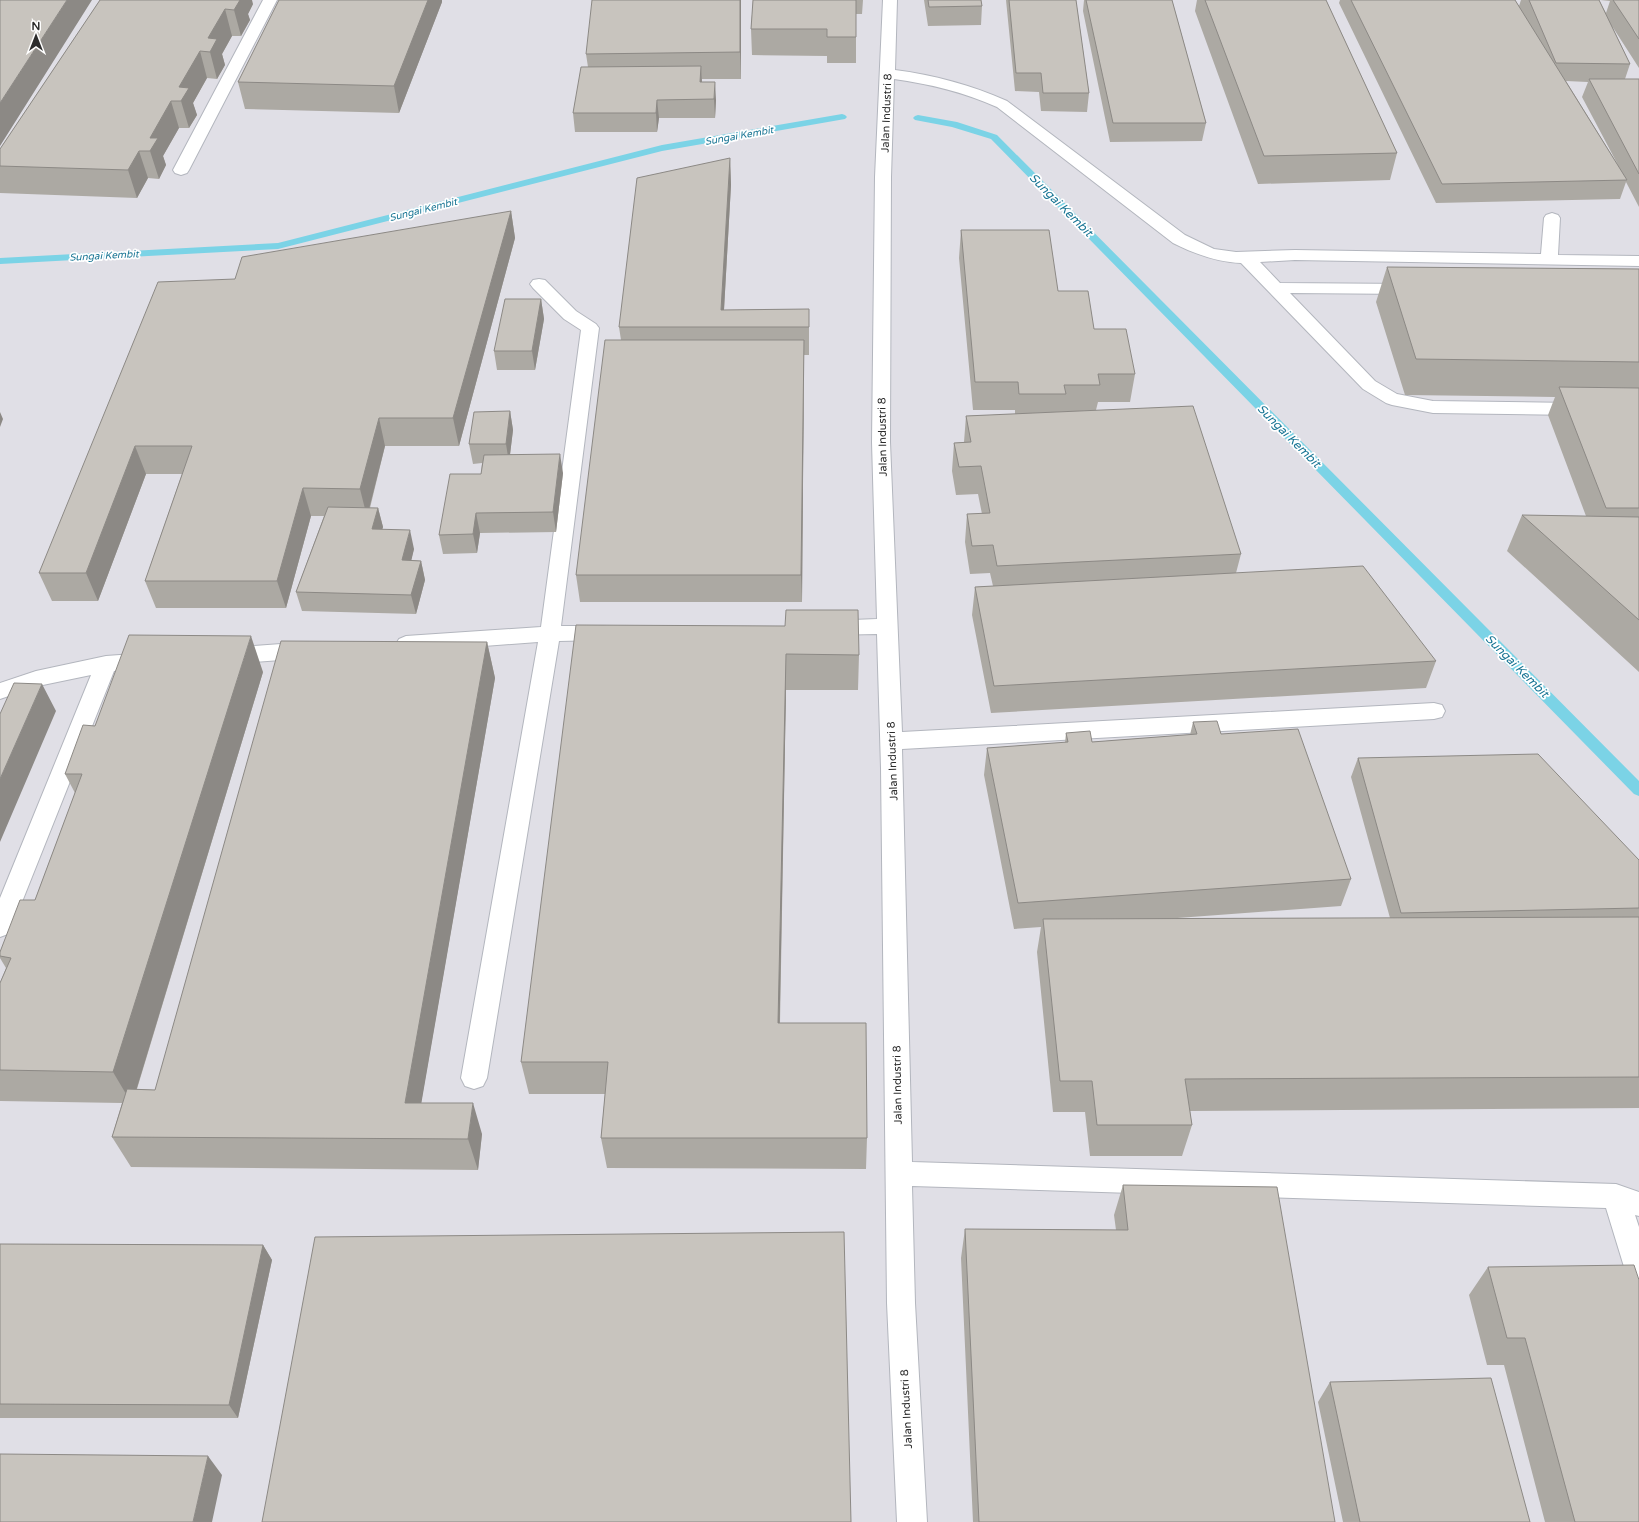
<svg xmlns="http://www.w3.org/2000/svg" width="1639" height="1522" font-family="'Varela Round',sans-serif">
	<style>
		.industrial { fill: #e0dfe6 }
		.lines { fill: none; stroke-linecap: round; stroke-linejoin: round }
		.stream { fill: #7bd3e6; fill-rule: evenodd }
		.minor-casing { stroke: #b3b6be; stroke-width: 2 }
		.minor { fill: #fff; fill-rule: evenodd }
		.wall { fill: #aca9a3; fill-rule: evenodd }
		.shaded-wall { fill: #8c8985 }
		.building { fill: #c8c4be; stroke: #8c8985 }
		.labels { text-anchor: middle; stroke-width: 3.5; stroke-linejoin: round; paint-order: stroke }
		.far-water-label { font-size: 10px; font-style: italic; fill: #187594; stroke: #fff }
		.street-label { font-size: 11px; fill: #2c2c2c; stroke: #fff }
		.water-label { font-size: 12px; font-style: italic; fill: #187594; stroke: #fff }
	</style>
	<rect width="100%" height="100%" fill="#ece6df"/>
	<path class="industrial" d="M 0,0 L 1639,0 L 1639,1522 L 0,1522 Z"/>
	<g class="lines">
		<path class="stream" d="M 842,114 L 845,115 L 847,117 L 845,119 L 662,151 L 278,249 L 0,264 L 0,258 L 278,243 L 662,145 Z
			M 918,115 L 957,122 L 997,135 L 1639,781 L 1639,796 L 1634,794 L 991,139 L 952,127 L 915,120 L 913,118 L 915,116 Z"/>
		<g class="minor-casing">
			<path id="minor" d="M 263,0 L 277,0 L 189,170 L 187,173 L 181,175 L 175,173 L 173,170 Z
				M 883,0 L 897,0 L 895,70 C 934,75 971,85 1007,101 L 1185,235 L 1214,249 L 1236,252 L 1295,250 L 1541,254 L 1544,218 L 1546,215 L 1552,213 L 1558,215 L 1560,218 L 1558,255 L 1639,256 L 1639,266 L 1295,260 L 1260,262 L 1280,283 L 1410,284 L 1416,285 L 1419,289 L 1416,293 L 1410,294 L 1290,293 L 1375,381 L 1397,394 L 1433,401 L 1639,404 L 1639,416 L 1433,413 L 1392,405 L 1386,403 L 1363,389 L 1241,263 C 1217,262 1195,254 1173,243 L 997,107 C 963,92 930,84 894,79 L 891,177 L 890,442 L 902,732 L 1434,703 L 1442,705 L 1445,711 L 1442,717 L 1434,719 L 902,749 L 912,1162 L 1616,1184 L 1639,1192 L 1639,1216 L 1635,1215 L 1639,1227 L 1639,1283 L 1629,1279 L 1625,1270 L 1606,1208 L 912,1186 L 915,1303 L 927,1522 L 897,1522 L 887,1303 L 881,768 L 877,634 L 828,635 L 821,633 L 818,628 L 821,623 L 828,621 L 877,619 L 872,442 L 875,177 Z
				M 539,279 L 545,280 L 576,311 L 596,324 L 599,328 L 561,626 L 603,626 L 610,628 L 613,633 L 610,638 L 603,640 L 559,641 L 487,1078 L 483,1086 L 474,1089 L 465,1086 L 461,1078 L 538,642 L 406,652 L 399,649 L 396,644 L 399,639 L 406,636 L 541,627 L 581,330 L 564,319 L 533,288 L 530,284 L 533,280 Z
				M 308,642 L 315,645 L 318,650 L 315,655 L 308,658 L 227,664 L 220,661 L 217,656 L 220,651 L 227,648 Z
				M 148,653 L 155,656 L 158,661 L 155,666 L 148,669 L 114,671 L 12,927 L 8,934 L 0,937 L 0,898 L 91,675 L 38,686 L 0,699 L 0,683 L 36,671 L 106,656 Z"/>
		</g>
		<use href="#minor" class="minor"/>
	</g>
	<path class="wall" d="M 100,0 L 253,4 L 248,14 L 250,20 L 241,36 L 232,36 L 222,54 L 225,65 L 217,79 L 207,78 L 193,103 L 197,115 L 189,128 L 179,128 L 163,156 L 166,165 L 159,179 L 148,178 L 137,198 L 0,193 L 0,149 Z
		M 279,0 L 442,0 L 442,2 L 399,113 L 245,109 L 238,82 Z
		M 741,0 L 741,79 L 702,79 L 702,82 L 716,100 L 715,118 L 659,118 L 657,132 L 575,132 L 573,113 L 588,67 L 586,54 Z
		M 753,0 L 863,0 L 862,14 L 856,14 L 856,63 L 827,63 L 827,56 L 752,55 L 751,29 Z
		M 924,0 L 981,0 L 982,6 L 981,25 L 928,26 Z
		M 1006,0 L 1076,0 L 1089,93 L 1087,112 L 1041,111 L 1039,92 L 1015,91 Z
		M 1084,0 L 1172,0 L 1206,123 L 1202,141 L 1110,142 L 1083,11 Z
		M 1197,0 L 1326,0 L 1397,153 L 1390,180 L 1258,184 L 1195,11 Z
		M 1340,0 L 1515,0 L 1519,6 L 1521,0 L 1599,0 L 1606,13 L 1610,1 L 1600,0 L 1639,0 L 1639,68 L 1612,26 L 1630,64 L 1625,79 L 1639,79 L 1639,207 L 1626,182 L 1620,199 L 1436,203 L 1339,3 ZM 1566,81 L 1588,82 L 1582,97 L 1618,165 Z
		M 730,158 L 731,185 L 724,310 L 809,309 L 809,355 L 804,355 L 802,602 L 580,602 L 576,575 L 621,340 L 619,327 Z
		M 511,211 L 515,238 L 459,446 L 385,446 L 370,508 L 378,508 L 383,527 L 382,529 L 414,549 L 411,560 L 421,561 L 425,580 L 416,614 L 302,611 L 296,592 L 324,516 L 311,516 L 286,608 L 156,608 L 145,581 L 182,474 L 146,474 L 98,601 L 52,601 L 39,573 L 235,279 Z
		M 961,230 L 1058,291 L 1094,329 L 1135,374 L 1130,402 L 1098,402 L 1096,410 L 1241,554 L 1236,573 L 1436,661 L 1426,688 L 991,713 L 972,615 L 975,587 L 993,586 L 990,573 L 970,574 L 965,542 L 967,514 L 982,514 L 978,494 L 956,495 L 952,471 L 954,443 L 964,442 L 966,416 L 1015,414 L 1015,410 L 973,410 L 959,258 Z
		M 1387,267 L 1639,269 L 1639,672 L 1507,551 L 1522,515 L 1586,516 L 1548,415 L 1555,397 L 1405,395 L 1376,302 Z
		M 541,299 L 544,319 L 535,370 L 497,370 L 494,351 Z
		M 510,411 L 513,430 L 510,454 L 563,473 L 556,532 L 480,533 L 477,553 L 443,554 L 439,535 L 481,474 L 482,463 L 473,464 L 469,444 Z
		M 785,626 L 859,655 L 858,690 L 786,690 L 780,1023 L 867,1138 L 866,1169 L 607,1168 L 601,1138 L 605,1094 L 529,1094 L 521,1062 Z
		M 487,642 L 495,678 L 421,1103 L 482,1134 L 478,1170 L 131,1167 L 112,1137 L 122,1103 L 0,1101 L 0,983 L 6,968 L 0,958 L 0,952 L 35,900 L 75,793 L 65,774 L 95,726 L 263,672 L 137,1089 L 155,1090 Z
		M 1193,722 L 1221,734 L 1351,879 L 1341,906 L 1164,919 L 1390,918 L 1351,777 L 1358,758 L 1639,860 L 1639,1108 L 1190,1111 L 1192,1125 L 1182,1156 L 1090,1156 L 1085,1112 L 1053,1112 L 1037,952 L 1041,927 L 1014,929 L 984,775 L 987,748 L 1065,743 L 1066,733 L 1092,742 L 1190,735 Z
		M 1123,1185 L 1335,1522 L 973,1522 L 961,1258 L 965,1229 L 1116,1230 L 1114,1215 Z
		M 0,1244 L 263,1245 L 272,1260 L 238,1418 L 0,1418 Z
		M 1488,1267 L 1639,1522 L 1545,1522 L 1504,1365 L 1487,1365 L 1469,1295 Z
		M 1330,1382 L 1530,1522 L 1343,1522 L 1318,1402 Z"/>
	<path class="shaded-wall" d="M 67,0 L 92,0 L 0,146 L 0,103 Z
		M 239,0 L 252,0 L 253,4 L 248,14 L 250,20 L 241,36 L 234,10 Z
		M 428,0 L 442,0 L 442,2 L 399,113 L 394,86 Z
		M 740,0 L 741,0 L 741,79 L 740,52 Z
		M 225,9 L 232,36 L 222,54 L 225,65 L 217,79 L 210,52 L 208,38 Z
		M 200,51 L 207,78 L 193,103 L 197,115 L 189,128 L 181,101 L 179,87 Z
		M 701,66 L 702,85 L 701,100 L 700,82 Z
		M 715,82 L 716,100 L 715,118 L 714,99 Z
		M 657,100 L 659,118 L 657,132 L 656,113 Z
		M 171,101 L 179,128 L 163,156 L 166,165 L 159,179 L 150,151 L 150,138 Z
		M 139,151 L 148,178 L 137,198 L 128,170 Z
		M 730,158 L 731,185 L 723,327 L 721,310 Z
		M 511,211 L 515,238 L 459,446 L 453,418 Z
		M 541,299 L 544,319 L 535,370 L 532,351 Z
		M 804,340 L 804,368 L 802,602 L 801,575 Z
		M 510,411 L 513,430 L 509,463 L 506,444 Z
		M 0,412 L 3,419 L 0,427 Z
		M 379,418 L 385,446 L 367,517 L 360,489 Z
		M 135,446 L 146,474 L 98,601 L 86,573 Z
		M 560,454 L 563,473 L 556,532 L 553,512 Z
		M 303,488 L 311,516 L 286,608 L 277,581 Z
		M 378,508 L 383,527 L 377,548 L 372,529 Z
		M 476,513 L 480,533 L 477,553 L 473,534 Z
		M 410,530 L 414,549 L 407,579 L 402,560 Z
		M 421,561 L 425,580 L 416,614 L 411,595 Z
		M 251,636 L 263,672 L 132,1104 L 113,1072 Z
		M 487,642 L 495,678 L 416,1134 L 405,1103 Z
		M 786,654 L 786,690 L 779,1055 L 778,1023 Z
		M 42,684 L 56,711 L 0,842 L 0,779 Z
		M 473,1103 L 482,1134 L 478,1170 L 468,1139 Z
		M 263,1245 L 272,1260 L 238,1418 L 229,1405 Z
		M 208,1456 L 222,1475 L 212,1522 L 193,1522 Z"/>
	<path class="building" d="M 0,0 L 67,0 L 0,103 Z
		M 100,0 L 240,0 L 234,10 L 225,9 L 208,38 L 217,39 L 210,52 L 200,51 L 179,87 L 189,88 L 181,101 L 171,101 L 150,138 L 158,138 L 150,151 L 139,151 L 128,170 L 0,166 L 0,149 Z
		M 279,0 L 428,0 L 394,86 L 238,82 Z
		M 592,0 L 740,0 L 740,52 L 586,54 Z
		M 753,0 L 856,0 L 856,37 L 827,37 L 827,29 L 751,29 Z
		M 928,0 L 981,0 L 982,6 L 929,7 Z
		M 1009,0 L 1076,0 L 1089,93 L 1043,93 L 1041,73 L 1016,73 Z
		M 1086,0 L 1172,0 L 1206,123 L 1113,123 Z
		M 1205,0 L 1326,0 L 1397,153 L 1264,156 Z
		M 1351,0 L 1515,0 L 1627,180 L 1442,184 Z
		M 1529,0 L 1599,0 L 1630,64 L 1556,63 Z
		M 1613,0 L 1639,0 L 1639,39 Z
		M 701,66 L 700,82 L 715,82 L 714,99 L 657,100 L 656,113 L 573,113 L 581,67 Z
		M 1589,79 L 1639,79 L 1639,174 Z
		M 730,158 L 721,310 L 809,309 L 809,327 L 619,327 L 637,178 Z
		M 511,211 L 453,418 L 379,418 L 360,489 L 303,488 L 277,581 L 145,581 L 192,446 L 135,446 L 86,573 L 39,573 L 158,282 L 235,279 L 242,257 Z
		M 961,230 L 1049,230 L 1058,291 L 1088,291 L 1094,329 L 1126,329 L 1135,374 L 1098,374 L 1100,385 L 1064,385 L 1066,394 L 1019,394 L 1018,382 L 975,382 Z
		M 1387,267 L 1639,269 L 1639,362 L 1416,359 Z
		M 505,299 L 541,299 L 532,351 L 494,351 Z
		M 605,340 L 804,340 L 801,575 L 576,575 Z
		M 1559,387 L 1639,388 L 1639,508 L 1606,508 Z
		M 1193,406 L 1241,554 L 997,566 L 993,545 L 972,546 L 967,514 L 990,513 L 981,466 L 959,467 L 954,443 L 971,442 L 966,416 Z
		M 510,411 L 506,444 L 469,444 L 474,412 Z
		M 560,454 L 553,512 L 476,513 L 473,534 L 439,535 L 450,474 L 481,474 L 484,455 Z
		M 328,507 L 378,508 L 372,529 L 410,530 L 402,560 L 421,561 L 411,595 L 296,592 Z
		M 1522,515 L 1639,517 L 1639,620 Z
		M 1363,566 L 1436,661 L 994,686 L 975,587 Z
		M 786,610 L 858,610 L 859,655 L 786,654 L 778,1023 L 866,1023 L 867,1138 L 601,1138 L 608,1062 L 521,1062 L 576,625 L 785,626 Z
		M 129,635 L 251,636 L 113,1072 L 0,1070 L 0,983 L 11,958 L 0,956 L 0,952 L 20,900 L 35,900 L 82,774 L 65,774 L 83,725 L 95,726 Z
		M 281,641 L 487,642 L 405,1103 L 473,1103 L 468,1139 L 112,1137 L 127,1089 L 155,1090 Z
		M 14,683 L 42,684 L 0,779 L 0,714 Z
		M 1217,721 L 1221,734 L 1298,729 L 1351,879 L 1018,903 L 987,748 L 1068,742 L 1066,733 L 1090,731 L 1092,742 L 1197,734 L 1193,722 Z
		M 1538,754 L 1639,860 L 1639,908 L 1401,913 L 1358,758 Z
		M 1639,917 L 1639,1077 L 1185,1079 L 1192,1125 L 1097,1125 L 1092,1081 L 1060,1081 L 1043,919 Z
		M 1123,1185 L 1277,1187 L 1335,1522 L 979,1522 L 965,1229 L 1128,1230 Z
		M 844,1232 L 851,1522 L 262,1522 L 315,1237 Z
		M 0,1244 L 263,1245 L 229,1405 L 0,1404 Z
		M 1634,1265 L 1639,1280 L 1639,1522 L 1575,1522 L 1525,1338 L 1507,1338 L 1488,1267 Z
		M 1491,1378 L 1530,1522 L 1360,1522 L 1330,1382 Z
		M 0,1454 L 208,1456 L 193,1522 L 0,1522 Z"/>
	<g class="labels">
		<g class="far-water-label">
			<text transform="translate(739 135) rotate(-10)" y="4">Sungai Kembit</text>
			<text transform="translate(423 209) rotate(-14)" y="4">Sungai Kembit</text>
			<text transform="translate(104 255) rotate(-3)" y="4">Sungai Kembit</text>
		</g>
		<g class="street-label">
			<text transform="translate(886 113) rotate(-88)" y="4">Jalan Industri 8</text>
			<text transform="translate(882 437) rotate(-91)" y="4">Jalan Industri 8</text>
			<text transform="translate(892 761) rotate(-92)" y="4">Jalan Industri 8</text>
			<text transform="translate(897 1085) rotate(-91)" y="4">Jalan Industri 8</text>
			<text transform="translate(906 1409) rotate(-93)" y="4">Jalan Industri 8</text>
		</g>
		<g class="water-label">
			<text transform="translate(1061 205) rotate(45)" y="4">Sungai Kembit</text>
			<text transform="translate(1289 436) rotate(45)" y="4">Sungai Kembit</text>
			<text transform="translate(1517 666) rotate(45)" y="4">Sungai Kembit</text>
		</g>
	</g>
	<g transform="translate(36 36)" stroke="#ffffff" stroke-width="3" paint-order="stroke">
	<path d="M0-3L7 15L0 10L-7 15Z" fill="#2c2c2c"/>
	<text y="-6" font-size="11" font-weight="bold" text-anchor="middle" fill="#2c2c2c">N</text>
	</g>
</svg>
